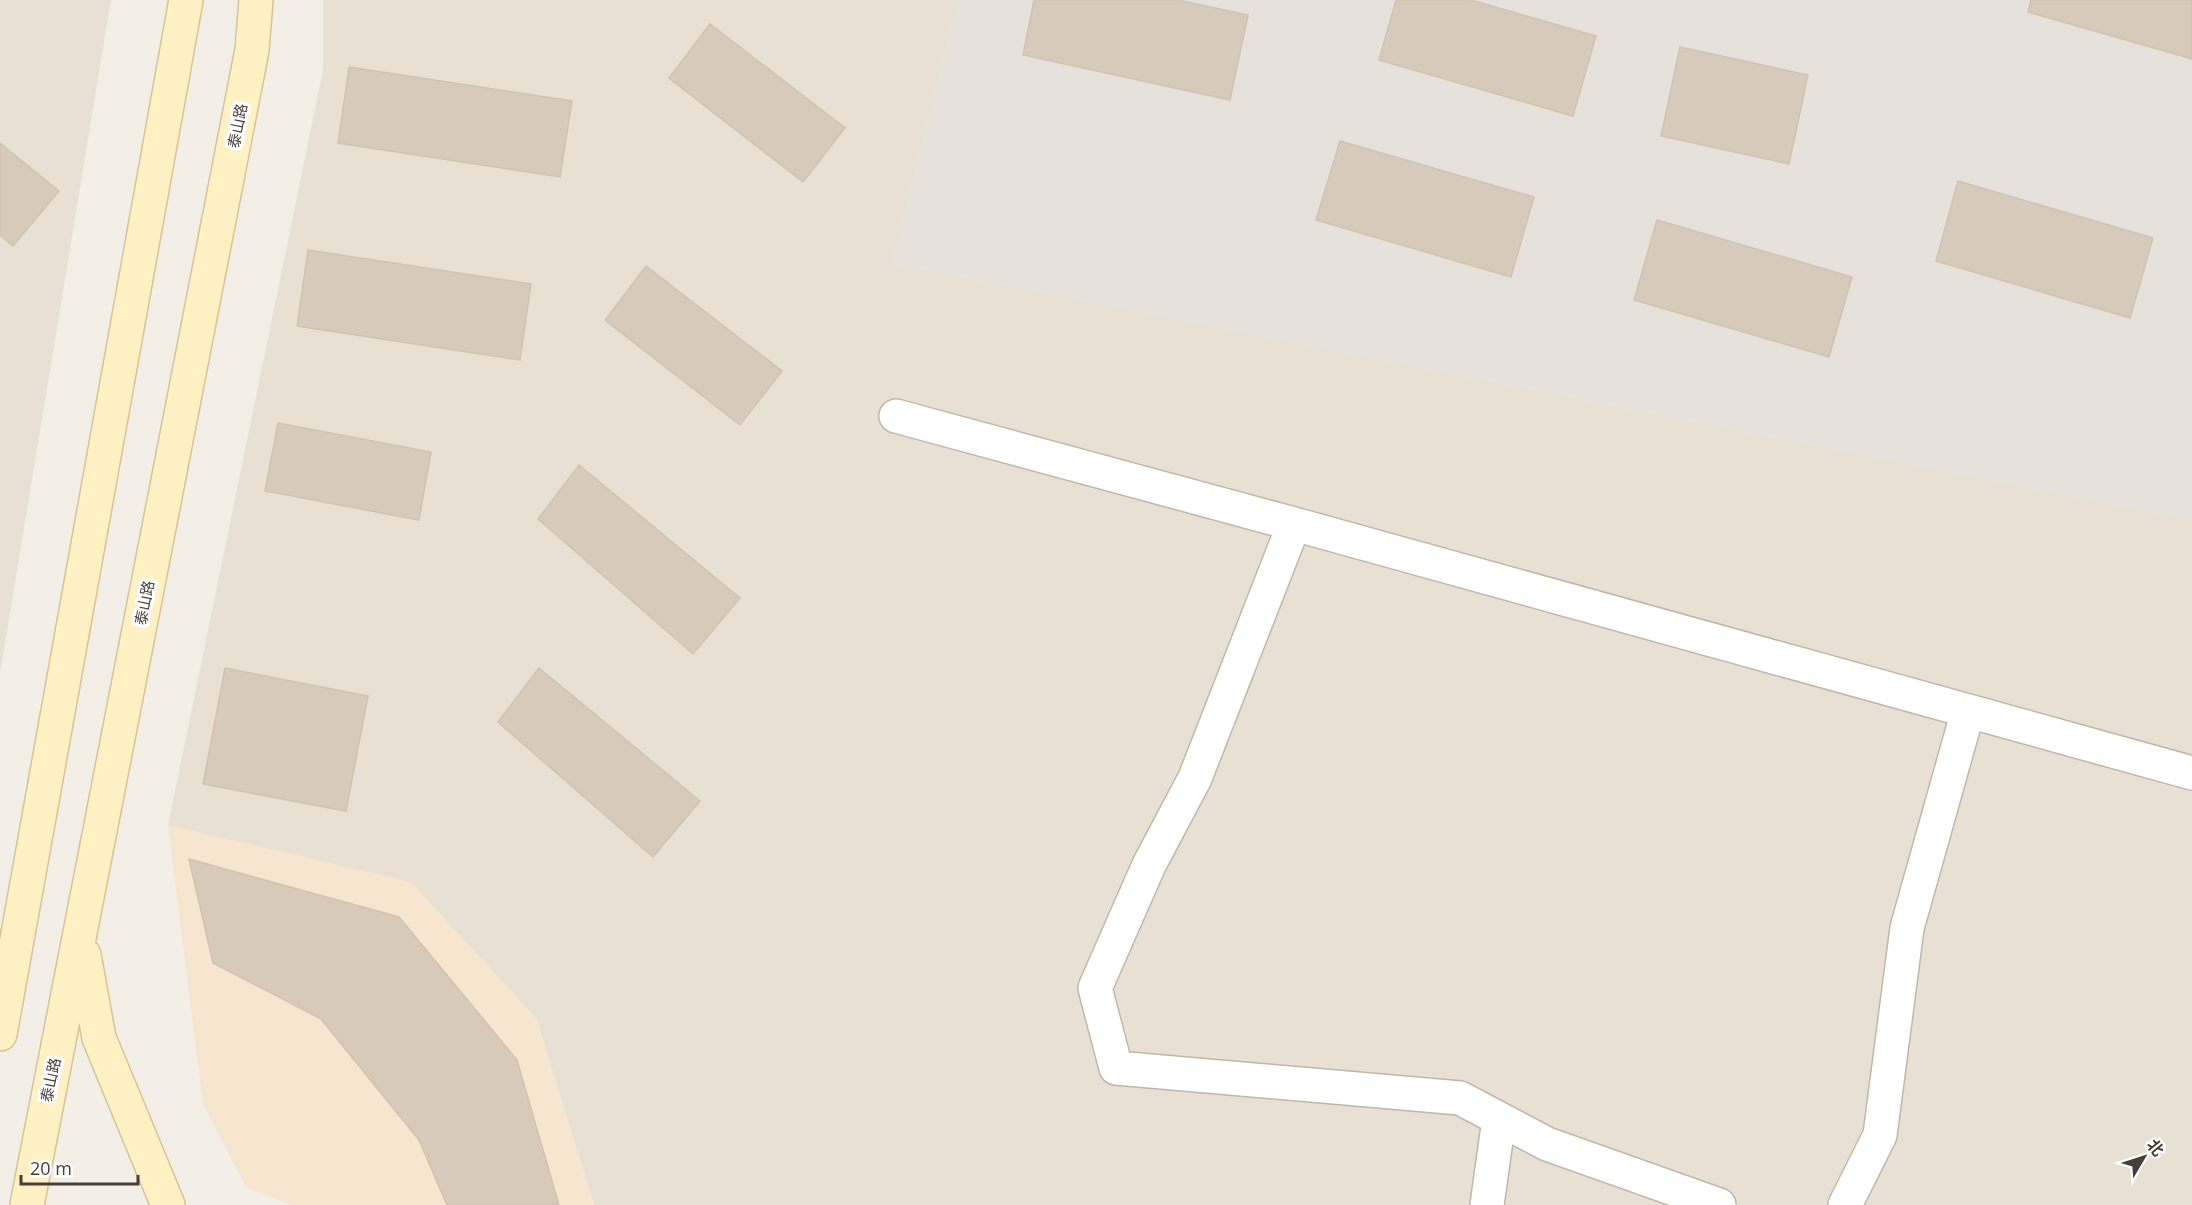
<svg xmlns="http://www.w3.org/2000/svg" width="2192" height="1205" font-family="'Open Sans','Noto Sans SC',sans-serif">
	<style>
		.residential { fill: #e8e1d3 }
		.commercial { fill: #f6e6d0 }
		.industrial { fill: #e6e1db }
		.building { fill: #d6cbbb; stroke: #d1c3ae; stroke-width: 1.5 }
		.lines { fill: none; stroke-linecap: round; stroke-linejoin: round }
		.street-casing { stroke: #bfb7a8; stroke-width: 36 }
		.secondary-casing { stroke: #d6c394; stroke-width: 36 }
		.street { stroke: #fff; stroke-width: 33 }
		.secondary { stroke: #fff1c4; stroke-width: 33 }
		.labels { text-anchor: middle; stroke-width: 6; stroke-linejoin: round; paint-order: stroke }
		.street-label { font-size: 15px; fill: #463f35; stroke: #fff }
	</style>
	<rect width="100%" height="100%" fill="#f3efe6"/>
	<path class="residential" d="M 0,0 L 111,0 L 0,674 Z
		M 323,0 L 959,0 L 893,263 L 2192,520 L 2192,1205 L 594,1205 L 536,1018 L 168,825 L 323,70 Z"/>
	<path class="commercial" d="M 168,825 L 411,882 L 536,1018 L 594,1205 L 292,1205 L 246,1187 L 203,1104 Z"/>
	<path class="industrial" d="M 959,0 L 2192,0 L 2192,520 L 893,263 Z"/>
	<path class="building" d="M 1034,0 L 1178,0 L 1248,15 L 1230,100 L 1023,55 Z
		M 1396,0 L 1471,0 L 1596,36 L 1573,116 L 1379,60 Z
		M 2031,0 L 2192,0 L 2192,59 L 2028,12 Z
		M 710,24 L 845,128 L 803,182 L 669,78 Z
		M 1680,47 L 1808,75 L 1789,164 L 1661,136 Z
		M 349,67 L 572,101 L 560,177 L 338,143 Z
		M 1340,141 L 1534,197 L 1511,277 L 1316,220 Z
		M 0,143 L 59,191 L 13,246 L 0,235 Z
		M 1958,181 L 2153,238 L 2130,318 L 1936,261 Z
		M 1657,220 L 1852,277 L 1829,357 L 1634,300 Z
		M 308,250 L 531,284 L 520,360 L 297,326 Z
		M 646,266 L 782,371 L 740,425 L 605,320 Z
		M 278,423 L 431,452 L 419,520 L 265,491 Z
		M 579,465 L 740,598 L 693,654 L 538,519 Z
		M 225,668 L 368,696 L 346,811 L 203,784 Z
		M 539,668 L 700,801 L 653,857 L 498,722 Z
		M 189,859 L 399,917 L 517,1060 L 559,1205 L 447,1205 L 419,1140 L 321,1019 L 213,963 Z"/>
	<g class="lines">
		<g class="street-casing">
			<path id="street" d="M 896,416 L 1294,524 L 2192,773
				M 1294,524 L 1195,778 L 1149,865 L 1095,988 L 1116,1068 L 1460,1098 L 1547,1144 L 1719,1205
				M 1487,1205 L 1499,1119
				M 1845,1205 L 1880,1135 L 1907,928 L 1968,711"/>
		</g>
		<g class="secondary-casing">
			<path id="secondary" d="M 84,955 L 99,1038 L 168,1205
				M 0,1034 L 186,0
				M 27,1205 L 252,50 L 256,0"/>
		</g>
		<use href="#street" class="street"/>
		<use href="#secondary" class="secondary"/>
	</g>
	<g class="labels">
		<g class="street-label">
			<text transform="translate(238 126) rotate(-79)" y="5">泰山路</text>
			<text transform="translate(145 603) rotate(-79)" y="5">泰山路</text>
			<text transform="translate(51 1080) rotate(-78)" y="5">泰山路</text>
		</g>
	</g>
	<g transform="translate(2144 1157) rotate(51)" stroke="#ffffff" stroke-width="4.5" paint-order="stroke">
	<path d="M0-4.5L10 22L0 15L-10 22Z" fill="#463f35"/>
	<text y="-9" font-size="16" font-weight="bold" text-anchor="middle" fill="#463f35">北</text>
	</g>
	<path d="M21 1175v9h117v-9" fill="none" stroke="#463f35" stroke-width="3"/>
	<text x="30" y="1175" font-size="18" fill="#463f35" stroke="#ffffff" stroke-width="4.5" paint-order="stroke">20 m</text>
</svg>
